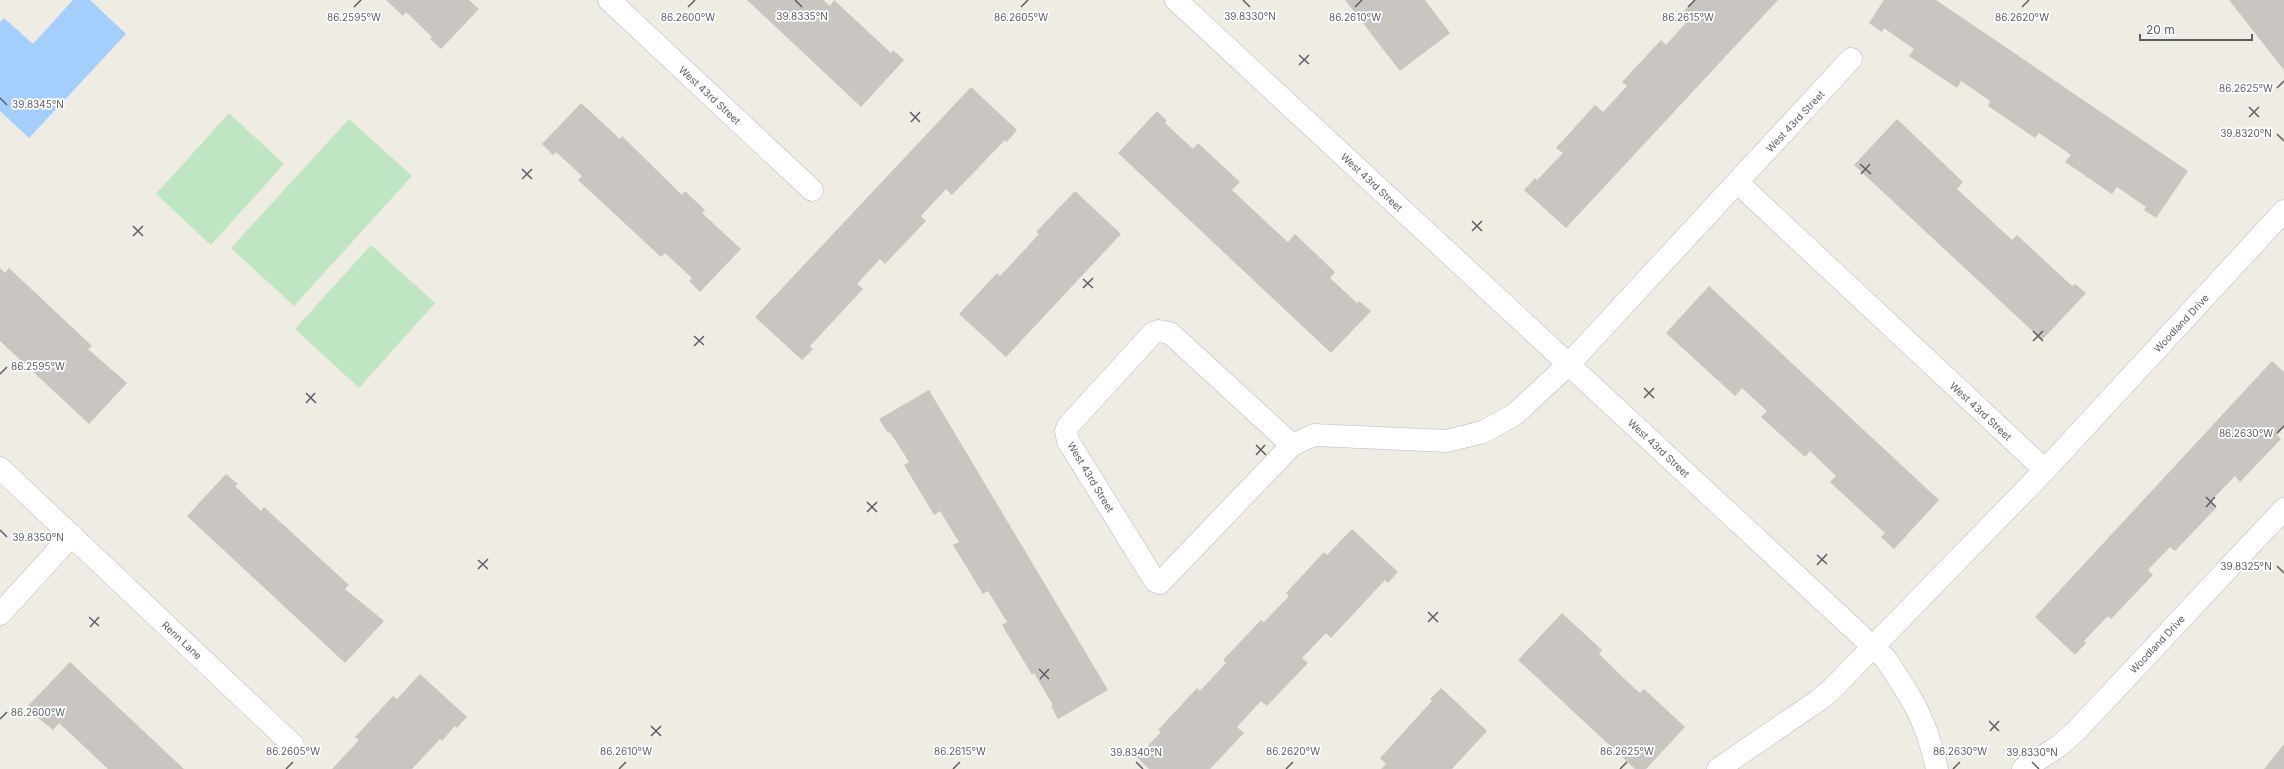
<svg xmlns="http://www.w3.org/2000/svg" width="2284" height="769" font-family="Inter,sans-serif">
	<style>
		.green { fill: #c0e5c3 }
		.water { fill: #a4cffd }
		.building { fill: #c9c6c1 }
		.lines { fill: none; stroke-linecap: round; stroke-linejoin: round }
		.street-casing { stroke: #b6b8bd; stroke-width: 23 }
		.street { stroke: #fff; stroke-width: 22 }
		.ticks { fill: none; stroke: #5b5e64; stroke-width: 1.5 }
		.labels { text-anchor: middle; stroke-width: 3.5; stroke-linejoin: round; paint-order: stroke }
		.street-label { font-size: 10px; fill: #5b5e64; stroke: #fff }
		.ticks-label { font-size: 10px; text-anchor: middle; fill: #5b5e64; stroke: #fff; stroke-width: 3.5; stroke-linejoin: round; paint-order: stroke }
	</style>
	<rect width="100%" height="100%" fill="#eeece3"/>
	<path class="green" d="M 229,113 L 284,164 L 211,245 L 156,194 Z
		M 349,119 L 412,176 L 294,306 L 231,248 Z
		M 371,245 L 435,303 L 359,388 L 295,329 Z"/>
	<path class="water" d="M 73,0 L 90,0 L 126,34 L 29,138 L 0,111 L 0,22 L 4,18 L 33,44 Z"/>
	<path class="building" d="M 386,0 L 469,0 L 479,9 L 441,49 L 430,39 L 432,37 L 406,12 L 403,16 Z
		M 747,0 L 823,0 L 830,6 L 834,0 L 891,53 L 893,50 L 904,60 L 861,107 Z
		M 1345,0 L 1425,0 L 1450,33 L 1400,71 Z
		M 1694,0 L 1778,0 L 1566,228 L 1524,190 L 1535,178 L 1537,180 L 1563,153 L 1556,148 L 1595,105 L 1603,112 L 1627,86 L 1622,82 L 1661,40 L 1666,45 L 1691,17 L 1684,11 Z
		M 1884,0 L 1936,0 L 2188,171 L 2156,218 L 2144,210 L 2146,207 L 2117,187 L 2112,194 L 2065,162 L 2071,155 L 2039,133 L 2035,138 L 1988,106 L 1990,101 L 1961,81 L 1957,88 L 1909,56 L 1914,49 L 1884,28 L 1882,32 L 1869,23 Z
		M 2229,0 L 2284,0 L 2284,70 Z
		M 971,87 L 1017,130 L 1007,142 L 1005,140 L 952,195 L 946,189 L 921,216 L 926,221 L 885,264 L 880,259 L 857,284 L 863,289 L 810,346 L 813,349 L 802,360 L 755,317 Z
		M 581,103 L 620,139 L 622,136 L 682,195 L 685,191 L 705,210 L 702,213 L 741,249 L 700,292 L 689,281 L 692,278 L 665,253 L 661,257 L 578,180 L 582,176 L 556,152 L 553,155 L 542,144 Z
		M 1157,111 L 1167,121 L 1165,123 L 1193,149 L 1198,143 L 1240,182 L 1232,190 L 1266,222 L 1288,242 L 1295,234 L 1335,272 L 1330,278 L 1357,303 L 1359,301 L 1371,311 L 1331,353 L 1118,153 Z
		M 1897,119 L 1963,182 L 1957,189 L 2012,240 L 2017,235 L 2072,286 L 2075,284 L 2086,293 L 2042,340 L 1854,165 Z
		M 1075,191 L 1121,234 L 1006,357 L 959,314 L 997,273 L 1000,276 L 1001,275 L 1039,234 L 1036,232 Z
		M 0,268 L 5,273 L 9,268 L 92,346 L 88,349 L 127,383 L 89,424 L 0,341 Z
		M 1709,286 L 1939,500 L 1894,549 L 1881,537 L 1885,533 L 1830,482 L 1836,476 L 1810,451 L 1805,457 L 1761,417 L 1767,411 L 1742,388 L 1735,396 L 1666,333 Z
		M 2272,361 L 2284,372 L 2284,427 L 2277,435 L 2281,439 L 2240,482 L 2235,476 L 2210,502 L 2216,508 L 2175,551 L 2170,547 L 2148,570 L 2153,575 L 2111,619 L 2108,616 L 2084,641 L 2086,643 L 2075,655 L 2035,617 Z
		M 929,390 L 1108,690 L 1058,719 L 1051,706 L 1053,705 L 1034,673 L 1032,675 L 1002,625 L 1007,622 L 988,591 L 983,594 L 953,545 L 959,542 L 940,511 L 934,515 L 904,465 L 909,462 L 890,432 L 888,433 L 879,419 Z
		M 226,474 L 238,484 L 235,486 L 261,511 L 264,507 L 349,585 L 345,589 L 384,621 L 345,663 L 187,516 Z
		M 1352,529 L 1398,572 L 1388,583 L 1385,580 L 1331,638 L 1326,633 L 1302,658 L 1308,663 L 1267,706 L 1261,701 L 1237,727 L 1244,733 L 1210,769 L 1149,769 L 1137,757 L 1161,732 L 1158,730 L 1197,688 L 1200,691 L 1226,663 L 1223,660 L 1261,620 L 1264,622 L 1289,596 L 1286,593 L 1324,552 L 1327,555 Z
		M 1562,613 L 1602,650 L 1599,654 L 1635,689 L 1640,693 L 1644,689 L 1685,727 L 1646,769 L 1635,769 L 1518,660 Z
		M 70,662 L 184,769 L 108,769 L 59,723 L 53,730 L 26,708 Z
		M 420,674 L 467,717 L 457,728 L 455,726 L 442,741 L 440,739 L 412,769 L 332,769 L 359,740 L 355,737 L 393,696 L 397,699 Z
		M 1441,688 L 1487,731 L 1452,769 L 1381,769 L 1386,764 L 1380,758 L 1432,701 L 1430,699 Z
		M 2284,744 L 2284,769 L 2264,769 Z"/>
	<g class="lines">
		<g class="street-casing">
			<path id="street" d="M 609,0 L 812,190
				M 1176,0 L 1885,658 C 1913,699 1926,720 1937,769
				M 1738,183 L 2045,470
				M 1159,331 L 1170,333 L 1292,445 L 1160,583 L 1155,581 L 1068,441 L 1066,431 L 1068,426 L 1153,333 Z
				M 1292,445 L 1314,435 L 1447,441 L 1483,432 L 1514,415 L 1569,364 L 1851,59
				M 0,468 L 293,745
				M 0,614 L 72,535
				M 1718,769 L 1819,700 L 1832,689 L 2045,470 L 2284,211
				M 2023,769 L 2059,746 L 2076,731 L 2284,509"/>
		</g>
		<use href="#street" class="street"/>
	</g>
	<path class="ticks" d="M 795,0 L 802,7M 1243,0 L 1250,7M 354,7 L 361,0M 688,7 L 695,0M 1021,7 L 1028,0M 1355,7 L 1362,0M 1688,7 L 1695,0M 2022,7 L 2029,0M 1299,55 L 1309,64M 1299,65 L 1309,55M 2277,88 L 2284,81M 0,98 L 7,105M 2249,107 L 2259,117M 910,112 L 920,122M 2249,117 L 2259,107M 911,122 L 920,112M 2277,134 L 2284,141M 1860,164 L 1871,174M 522,169 L 532,179M 1861,174 L 1870,164M 522,179 L 532,169M 1472,221 L 1482,231M 133,226 L 143,236M 1472,231 L 1482,221M 133,236 L 143,226M 1083,279 L 1093,288M 1083,288 L 1093,278M 2033,331 L 2043,341M 694,336 L 704,345M 2033,341 L 2043,331M 694,346 L 704,336M 0,374 L 7,367M 1644,388 L 1654,398M 306,393 L 316,403M 1644,398 L 1654,388M 306,403 L 315,393M 2277,433 L 2284,426M 1256,445 L 1266,455M 1256,455 L 1265,445M 2206,497 L 2216,507M 867,502 L 877,512M 2206,507 L 2215,497M 867,512 L 877,502M 0,530 L 7,537M 1817,555 L 1827,564M 478,560 L 488,569M 1817,565 L 1827,554M 2277,566 L 2284,573M 478,569 L 488,559M 1428,612 L 1438,622M 89,617 L 99,626M 1428,622 L 1438,612M 90,627 L 99,617M 1039,669 L 1049,679M 1040,679 L 1049,669M 0,719 L 7,712M 1989,721 L 1999,731M 651,726 L 661,736M 1990,731 L 1999,721M 651,736 L 661,726M 1136,762 L 1143,769M 2032,762 L 2039,769M 286,769 L 293,762M 619,769 L 626,762M 953,769 L 960,762M 1286,769 L 1293,762M 1620,769 L 1627,762M 1953,769 L 1960,762"/>
	<g class="labels">
		<g class="street-label">
			<text transform="translate(710 95) rotate(43)" y="4">West 43rd Street</text>
			<text transform="translate(1795 121) rotate(-47)" y="4">West 43rd Street</text>
			<text transform="translate(1372 182) rotate(43)" y="4">West 43rd Street</text>
			<text transform="translate(2181 323) rotate(-47)" y="4">Woodland Drive</text>
			<text transform="translate(1981 411) rotate(43)" y="4">West 43rd Street</text>
			<text transform="translate(1659 448) rotate(43)" y="4">West 43rd Street</text>
			<text transform="translate(1091 477) rotate(59)" y="4">West 43rd Street</text>
			<text transform="translate(182 640) rotate(43)" y="4">Renn Lane</text>
			<text transform="translate(2157 644) rotate(-47)" y="4">Woodland Drive</text>
		</g>
	</g>
	<g class="ticks-label">
		<text x="802" y="20">39.8335°N</text>
		<text x="1250" y="20">39.8330°N</text>
		<text x="354" y="21">86.2595°W</text>
		<text x="688" y="21">86.2600°W</text>
		<text x="1021" y="21">86.2605°W</text>
		<text x="1355" y="21">86.2610°W</text>
		<text x="1688" y="21">86.2615°W</text>
		<text x="2022" y="21">86.2620°W</text>
		<text x="2246" y="92">86.2625°W</text>
		<text x="38" y="108">39.8345°N</text>
		<text x="2246" y="137">39.8320°N</text>
		<text x="38" y="370">86.2595°W</text>
		<text x="2246" y="437">86.2630°W</text>
		<text x="38" y="541">39.8350°N</text>
		<text x="2246" y="570">39.8325°N</text>
		<text x="38" y="716">86.2600°W</text>
		<text x="293" y="755">86.2605°W</text>
		<text x="626" y="755">86.2610°W</text>
		<text x="960" y="755">86.2615°W</text>
		<text x="1293" y="755">86.2620°W</text>
		<text x="1627" y="755">86.2625°W</text>
		<text x="1960" y="755">86.2630°W</text>
		<text x="1136" y="756">39.8340°N</text>
		<text x="2032" y="756">39.8330°N</text>
	</g>
	<path d="M2140 34v6h112v-6" fill="none" stroke="#5b5e64" stroke-width="2"/>
	<text x="2146" y="34" font-size="12" fill="#5b5e64" stroke="#ffffff" stroke-width="3" paint-order="stroke">20 m</text>
</svg>
